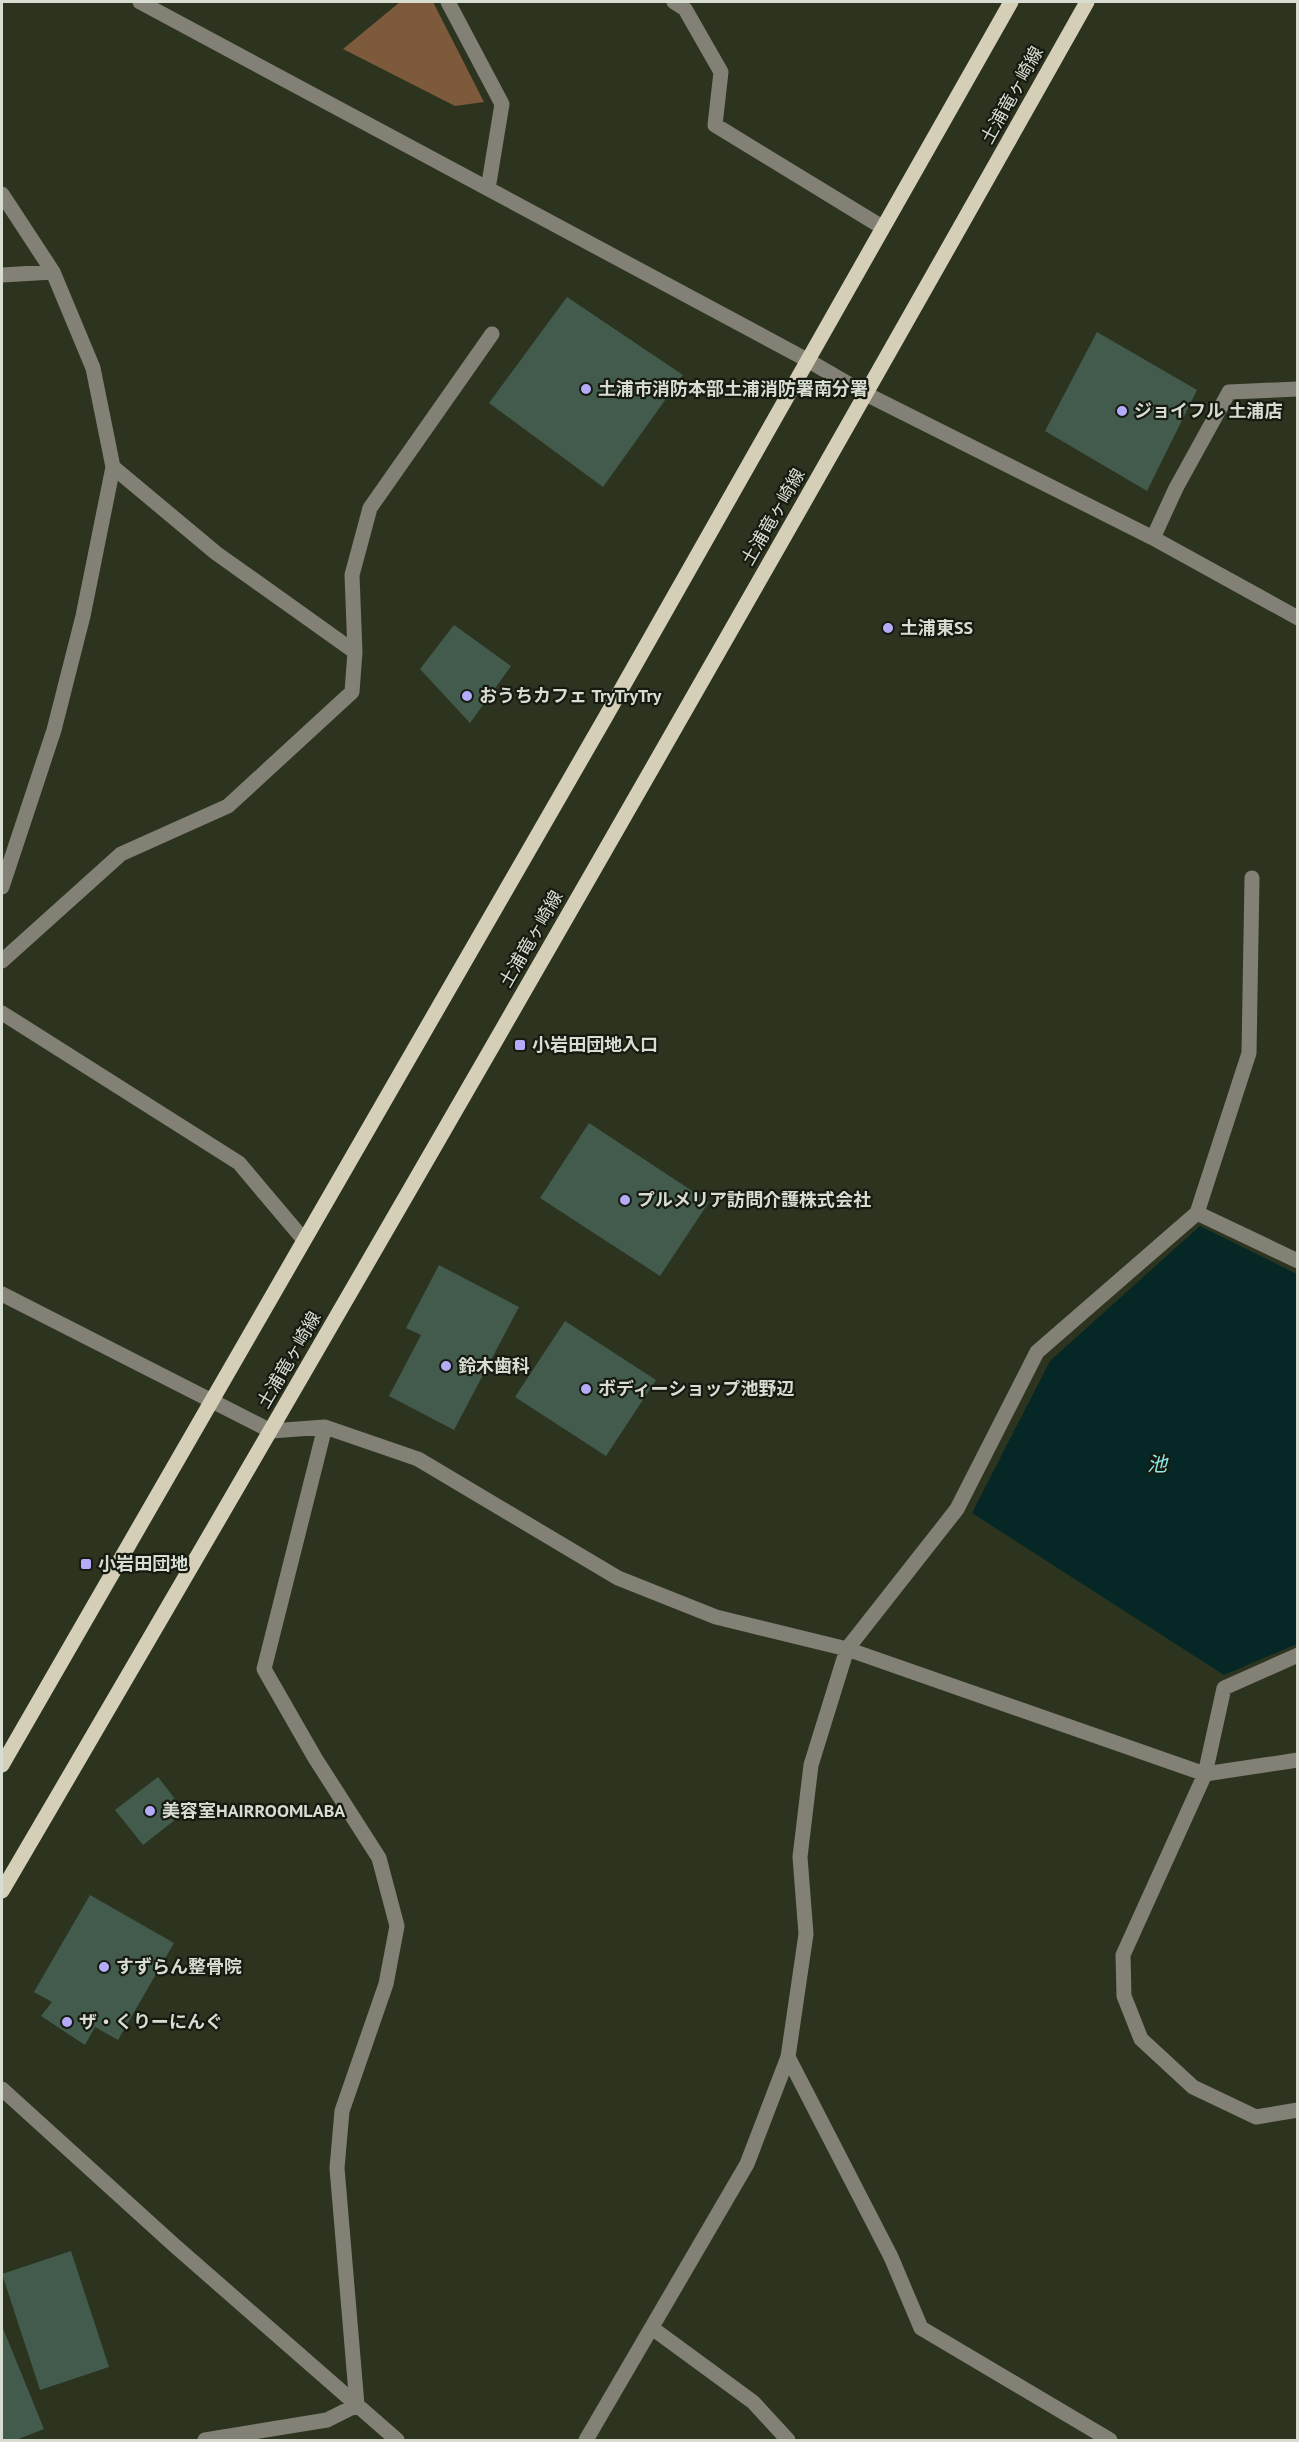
<svg xmlns="http://www.w3.org/2000/svg" width="1299" height="2442" font-family="'PT Sans','Noto Sans JP',sans-serif">
	<style>
		.forest { fill: #7d5a3c }
		.water { fill: #052726 }
		.building { fill: #425b4d }
		.lines { fill: none; stroke-linecap: round; stroke-linejoin: round }
		.minor { stroke: #838075; stroke-width: 15 }
		.major { stroke: #d6cfb8; stroke-width: 15 }
		.poi-dot { fill: #b5acf9; stroke: #161a11; stroke-width: 2 }
		.labels { text-anchor: middle; stroke-width: 4.5; stroke-linejoin: round; paint-order: stroke }
		.street-label { font-size: 18px; fill: #d7ddd0; stroke: #161a11 }
		.poi-label { font-size: 18px; font-weight: bold; fill: #d7ddd0; stroke: #161a11; text-anchor: start }
		.water-label { font-size: 20px; font-style: italic; fill: #8aece7; stroke: #161a11 }
	</style>
	<rect width="100%" height="100%" fill="#2c341f"/>
	<path class="forest" d="M 400,2 L 433,2 L 484,102 L 455,106 L 343,49 Z"/>
	<path class="water" d="M 1200,1226 L 1297,1274 L 1297,1644 L 1224,1675 L 972,1513 L 1050,1361 Z"/>
	<path class="building" d="M 567,297 L 683,375 L 603,487 L 489,403 Z
		M 1097,332 L 1197,390 L 1147,491 L 1045,431 Z
		M 454,625 L 511,666 L 470,723 L 420,669 Z
		M 589,1123 L 709,1202 L 660,1276 L 540,1198 Z
		M 439,1265 L 519,1307 L 454,1430 L 389,1396 L 421,1335 L 406,1328 Z
		M 565,1321 L 656,1380 L 606,1456 L 515,1397 Z
		M 158,1777 L 185,1812 L 143,1845 L 115,1810 Z
		M 90,1895 L 174,1943 L 118,2040 L 95,2027 L 85,2045 L 41,2016 L 52,2002 L 34,1992 Z
		M 71,2251 L 109,2367 L 40,2390 L 2,2274 Z
		M 2,2326 L 44,2429 L 16,2440 L 2,2440 Z"/>
	<g class="lines">
		<path class="minor" d="M 140,2 L 809,361 L 866,394 L 1153,538 L 1298,618
			M 448,2 L 502,104 L 488,189
			M 674,2 L 685,9 L 721,72 L 715,125 L 882,227
			M 2,194 L 53,272 L 93,368 L 113,467 L 83,616 L 54,730 L 2,887
			M 2,275 L 53,272
			M 113,467 L 216,553 L 355,652
			M 1153,538 L 1176,488 L 1229,392 L 1298,389
			M 2,961 L 121,854 L 228,806 L 352,692 L 355,652 L 352,575 L 370,508 L 492,334
			M 2,1013 L 239,1163 L 304,1240
			M 1197,1213 L 1298,1261
			M 2,1294 L 271,1431 L 325,1427 L 418,1459 L 618,1578 L 716,1617 L 847,1649 L 1205,1774 L 1298,1760
			M 1298,1655 L 1224,1688 L 1205,1774 L 1123,1955 L 1124,1996 L 1141,2039 L 1193,2087 L 1256,2117 L 1298,2110
			M 788,2057 L 891,2257 L 921,2328 L 1110,2440
			M 2,2089 L 174,2245 L 397,2440
			M 652,2328 L 753,2402 L 788,2440
			M 205,2440 L 327,2420 L 357,2405 L 337,2168 L 342,2111 L 386,1984 L 397,1926 L 379,1858 L 315,1758 L 264,1669 L 325,1427
			M 586,2440 L 747,2164 L 788,2057 L 806,1934 L 800,1857 L 811,1765 L 847,1649 L 957,1509 L 1037,1352 L 1197,1213 L 1249,1053 L 1252,878"/>
		<path class="major" d="M 2,1765 L 605,718 L 1011,2
			M 2,1891 C 369,1264 731,635 1087,2"/>
	</g>
	<g class="poi-dot">
		<circle cx="586" cy="389" r="6"/>
		<circle cx="1122" cy="411" r="6"/>
		<circle cx="888" cy="628" r="6"/>
		<circle cx="467" cy="696" r="6"/>
		<rect x="514" y="1039" width="12" height="12" rx="3"/>
		<circle cx="625" cy="1200" r="6"/>
		<circle cx="446" cy="1366" r="6"/>
		<circle cx="586" cy="1389" r="6"/>
		<rect x="80" y="1558" width="12" height="12" rx="3"/>
		<circle cx="150" cy="1811" r="6"/>
		<circle cx="104" cy="1967" r="6"/>
		<circle cx="67" cy="2022" r="6"/>
	</g>
	<g class="labels">
		<g class="street-label">
			<text transform="translate(1012 95) rotate(-61)" y="6">土浦竜ヶ崎線</text>
			<text transform="translate(773 517) rotate(-60)" y="6">土浦竜ヶ崎線</text>
			<text transform="translate(531 939) rotate(-60)" y="6">土浦竜ヶ崎線</text>
			<text transform="translate(289 1360) rotate(-60)" y="6">土浦竜ヶ崎線</text>
		</g>
		<g class="poi-label">
			<text x="598" y="395">土浦市消防本部土浦消防署南分署</text>
			<text x="1134" y="417">ジョイフル 土浦店</text>
			<text x="900" y="634">土浦東SS</text>
			<text x="479" y="702">おうちカフェ TryTryTry</text>
			<text x="532" y="1051">小岩田団地入口</text>
			<text x="637" y="1206">プルメリア訪問介護株式会社</text>
			<text x="458" y="1372">鈴木歯科</text>
			<text x="598" y="1395">ボディーショップ池野辺</text>
			<text x="98" y="1570">小岩田団地</text>
			<text x="162" y="1817">美容室HAIRROOMLABA</text>
			<text x="116" y="1973">すずらん整骨院</text>
			<text x="79" y="2028">ザ・くりーにんぐ</text>
		</g>
		<g class="water-label">
			<text x="1157" y="1471">池</text>
		</g>
	</g>
	<rect width="1299" height="2442" fill="none" stroke="#d7ddd0" stroke-width="6"/>
</svg>
